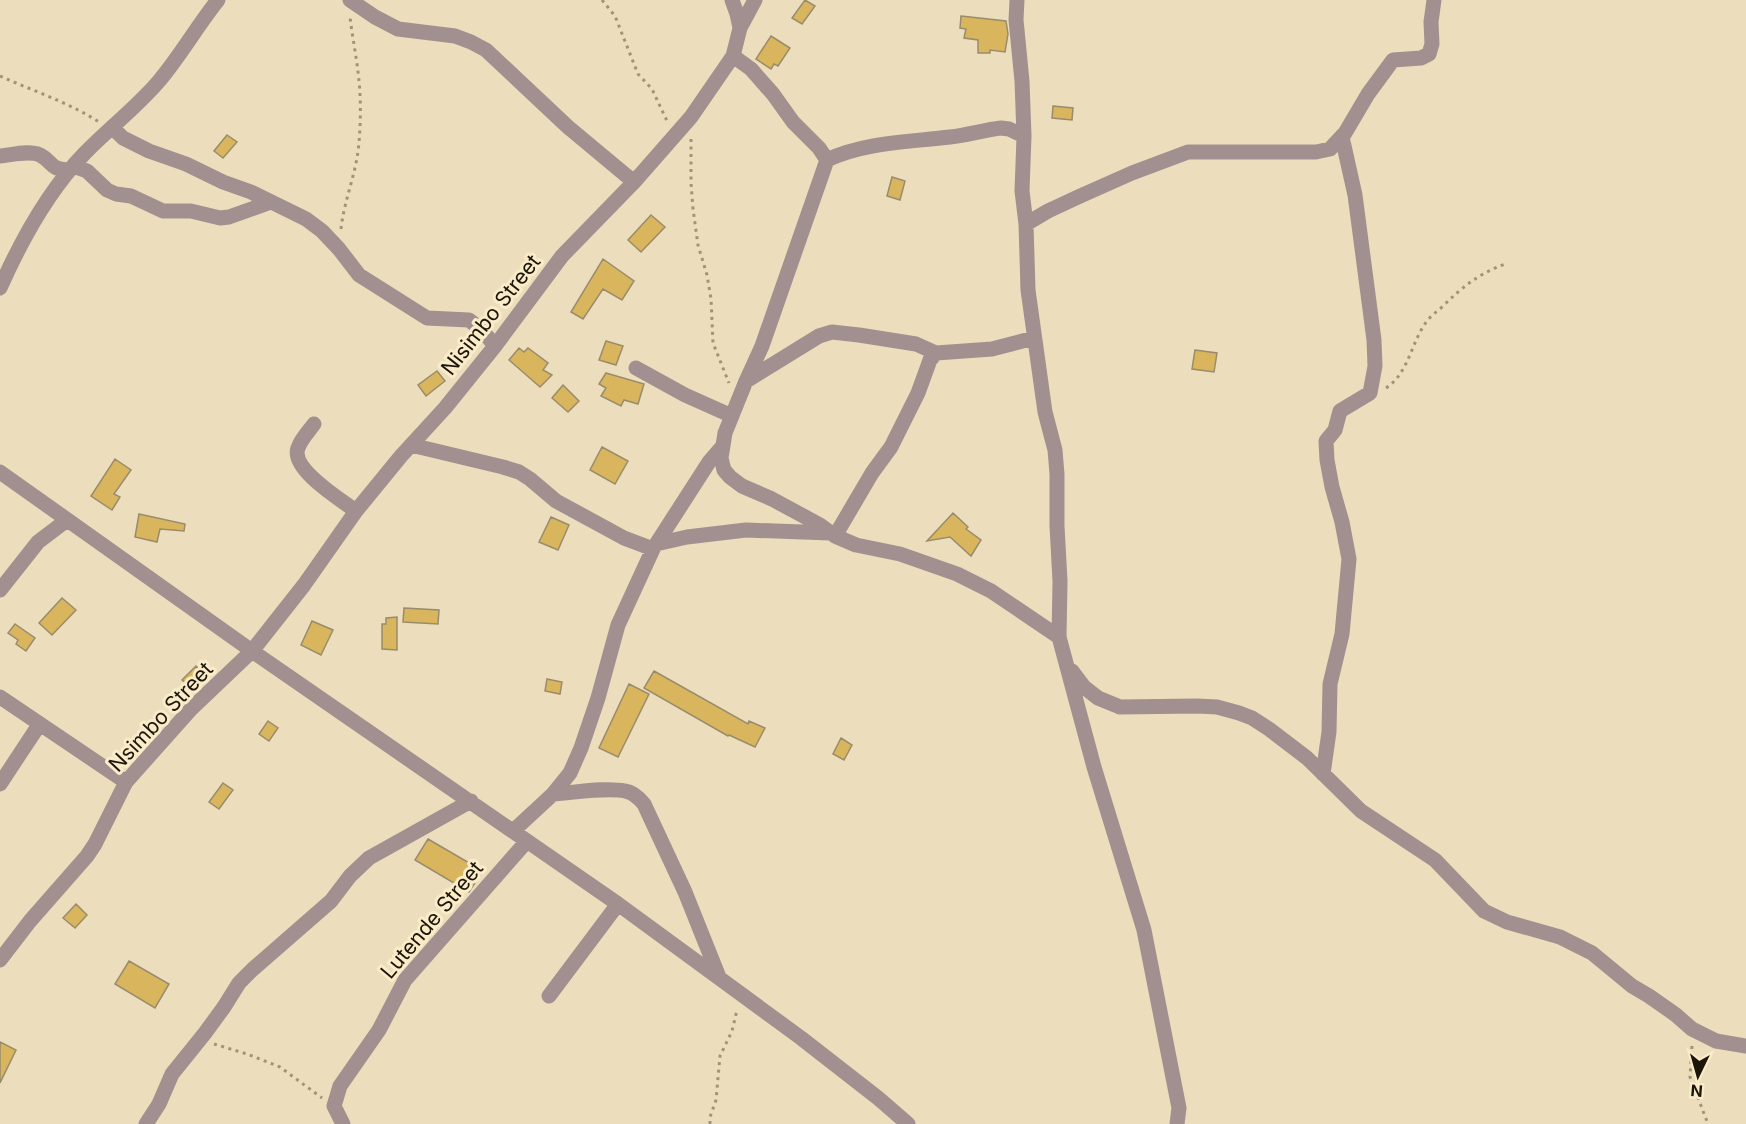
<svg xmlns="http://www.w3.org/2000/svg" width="1746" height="1124" font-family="Inter,sans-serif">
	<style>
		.building { fill: #d9b55d; stroke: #998c6c; stroke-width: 1.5 }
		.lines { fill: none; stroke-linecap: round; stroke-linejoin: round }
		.path { stroke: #9f947a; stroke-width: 3; stroke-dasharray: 3 4.5; stroke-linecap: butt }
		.minor { stroke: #a29090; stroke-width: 15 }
		.labels { text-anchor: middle; stroke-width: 6; stroke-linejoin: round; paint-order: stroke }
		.street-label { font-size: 21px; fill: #1b1609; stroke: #faebc9 }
	</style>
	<rect width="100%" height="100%" fill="#ecdebc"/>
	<path class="building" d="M 805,0 L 815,6 L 802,24 L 792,18 Z
		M 961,16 L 1006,21 L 1008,34 L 1005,52 L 990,50 L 990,53 L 978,53 L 978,40 L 964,38 L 966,29 L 960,28 Z
		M 771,36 L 790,48 L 778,66 L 774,64 L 771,69 L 756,59 Z
		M 1053,106 L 1073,108 L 1072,120 L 1052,118 Z
		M 227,135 L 237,142 L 223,158 L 214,151 Z
		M 892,177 L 905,181 L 900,200 L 887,196 Z
		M 651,215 L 665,227 L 641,252 L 628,240 Z
		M 603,259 L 634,281 L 622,300 L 603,289 L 583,319 L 571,312 Z
		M 606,341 L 623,346 L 616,365 L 599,360 Z
		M 519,348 L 524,352 L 528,348 L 548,363 L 543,370 L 552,375 L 540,387 L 509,360 Z
		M 1195,350 L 1217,353 L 1214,372 L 1192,369 Z
		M 437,371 L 445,381 L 426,396 L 418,385 Z
		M 606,373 L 644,384 L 638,404 L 624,400 L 621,406 L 601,396 L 606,388 L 599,384 Z
		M 563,385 L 579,401 L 568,412 L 552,398 Z
		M 602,447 L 628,461 L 615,484 L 590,470 Z
		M 115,459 L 131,470 L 114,494 L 120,497 L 112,510 L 91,496 Z
		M 953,513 L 968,527 L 966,529 L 981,540 L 971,556 L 950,537 L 927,541 Z
		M 139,514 L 185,524 L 184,531 L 160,529 L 157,542 L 135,537 Z
		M 551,517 L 569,525 L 558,550 L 539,542 Z
		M 62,598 L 76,610 L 52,635 L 39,623 Z
		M 404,608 L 439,610 L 438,624 L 403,622 Z
		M 397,617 L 397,650 L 382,649 L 382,624 L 386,624 L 386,618 Z
		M 312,621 L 333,630 L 321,655 L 301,645 Z
		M 15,624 L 35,638 L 26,651 L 16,644 L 18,640 L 8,633 Z
		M 196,666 L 206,676 L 192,689 L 182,680 Z
		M 654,671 L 748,724 L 749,721 L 765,728 L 755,747 L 729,735 L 728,736 L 644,688 Z
		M 547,679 L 562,682 L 560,694 L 545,691 Z
		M 629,684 L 649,694 L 618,757 L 599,748 Z
		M 268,721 L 278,728 L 269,741 L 259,734 Z
		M 140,732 L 150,740 L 137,755 L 127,748 Z
		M 841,738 L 852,745 L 844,760 L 833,754 Z
		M 223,783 L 233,790 L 219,809 L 209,802 Z
		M 428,839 L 483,871 L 469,892 L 415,860 Z
		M 76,904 L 87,915 L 75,928 L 63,918 Z
		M 129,961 L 169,984 L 155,1008 L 115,984 Z
		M 0,1042 L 16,1050 L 0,1083 Z"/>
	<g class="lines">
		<path class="path" d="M 602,0 L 615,16 L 638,74 L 652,89 L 667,121
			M 0,76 C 33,91 68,102 99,122
			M 691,139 L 691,183 L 693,209 L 698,245 L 707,275 L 711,299 L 713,343 L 729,383
			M 341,229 C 344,200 357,172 359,142 C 361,119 361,95 358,72 C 356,54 352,35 350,17
			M 1386,388 C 1409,373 1411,342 1427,321 C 1431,316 1436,312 1441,308 C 1461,288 1478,274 1505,264
			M 214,1044 L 247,1054 L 280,1067 L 322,1098
			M 1692,1046 L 1690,1077 L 1708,1124
			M 710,1124 L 710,1117 L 716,1100 L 720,1056 L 732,1031 L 737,1010"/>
		<path class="minor" d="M 350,0 L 375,17 L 398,29 L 455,36 L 471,42 L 486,50 L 568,127 L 634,182
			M 1017,0 L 1016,20 L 1022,81 L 1024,136 L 1022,191 L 1026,224 L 1028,290 L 1045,412 L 1055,450 L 1057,474 L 1057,526 L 1060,581 L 1059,637 L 1094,767 L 1144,930 L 1179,1108 L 1177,1124
			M 740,28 L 755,0
			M 733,56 L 751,69 L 773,94 L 793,122 L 819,148 L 827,160
			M 112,127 L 123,138 L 149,151 L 186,164 L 223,182 L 251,192 L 306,219 L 322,231 L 339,249 L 359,275 L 427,318 L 469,320 L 482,330 L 495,346
			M 0,156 C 12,155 29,150 40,155 C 54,162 49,170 70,170
			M 73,166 L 87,171 L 107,190 L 116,194 L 131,196 L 163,211 L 191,211 L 220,218 L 229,217 L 271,202
			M 1026,224 L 1048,211 L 1078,197 L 1132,173 L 1188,152 L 1316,152 L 1330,149 L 1345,133 L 1368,94 L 1393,60 L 1421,58 L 1429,54 L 1432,44 L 1431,22 L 1434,0
			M 0,288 C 20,243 49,190 84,154 C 108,129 137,107 159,81 C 181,55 197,26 218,0
			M 936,353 L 916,344 L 859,335 L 832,332 L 819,336 L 746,381 L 725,433 L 721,458 L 724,470 L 730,477 L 742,486 L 772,499 L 820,525 L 835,536 L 856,545 L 900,554 L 957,574 L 991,591 L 1059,637
			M 636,368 L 685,395 L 732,416
			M 746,381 L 762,346 L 827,160 C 865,142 910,142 950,137 C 968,135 984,130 1001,128 L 1009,129 L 1024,136
			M 314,424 C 309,431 301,439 298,448 C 290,469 341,500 356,511
			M 411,445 L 503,467 L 519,472 L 530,479 L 556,501 L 624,538 L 653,549
			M 0,472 L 252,651 L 618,904 L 801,1038 L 878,1098 L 908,1124
			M 835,536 L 872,473 L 891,447 L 918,393 L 930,360 L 936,353 L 992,349 L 1034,338
			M 656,544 L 687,537 L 746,530 L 830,533
			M 0,590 L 38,542 L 67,520
			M 1072,671 L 1084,687 L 1098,698 L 1120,707 L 1197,706 L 1217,707 L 1239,713 L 1252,718 L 1269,729 L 1307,758 L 1361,811 L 1435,860 L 1484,911 L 1507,922 L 1560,937 L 1592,953 L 1632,986 L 1649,996 L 1676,1015 L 1692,1029 L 1716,1041 L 1746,1046
			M 0,697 L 126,782
			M 1323,774 L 1329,732 L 1330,684 L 1342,634 L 1349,559 L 1342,522 L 1332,487 L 1327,460 L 1326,441 L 1335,430 L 1340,411 L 1370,393 L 1375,366 L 1374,340 L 1355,195 L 1342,137
			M 0,784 L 39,725
			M 553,794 C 573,793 605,787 625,791 C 633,792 639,798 644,804 L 685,892 L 719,977
			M 513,831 L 553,794 L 570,773 L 581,748 L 598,698 L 618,625 L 653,549 L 709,462 L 722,447
			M 0,960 L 30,921 L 87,856 L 95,844 L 126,782 L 191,709 L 252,651 L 304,585 L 356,511 L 401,456 L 445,408 L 495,346 L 562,256 L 634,182 L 691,117 L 733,56 L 740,28 L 737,14 L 732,0
			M 549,996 L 618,904
			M 146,1124 L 159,1104 L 172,1074 L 205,1033 L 224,1007 L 239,983 L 253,969 L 331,901 L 350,876 L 369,858 L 471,801
			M 343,1124 L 334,1106 L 340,1086 L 379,1030 L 405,980 L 527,841"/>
	</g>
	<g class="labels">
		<g class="street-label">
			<text transform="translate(491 315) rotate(-52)" y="7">Nisimbo Street</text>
			<text transform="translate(161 717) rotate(-47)" y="7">Nsimbo Street</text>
			<text transform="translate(432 920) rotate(-50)" y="7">Lutende Street</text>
		</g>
	</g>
	<g transform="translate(1698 1076) rotate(185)" stroke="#faebc9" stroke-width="4.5" paint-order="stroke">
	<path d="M0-4.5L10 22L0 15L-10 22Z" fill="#1b1609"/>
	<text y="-9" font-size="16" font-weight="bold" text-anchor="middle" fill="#1b1609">N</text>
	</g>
</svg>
